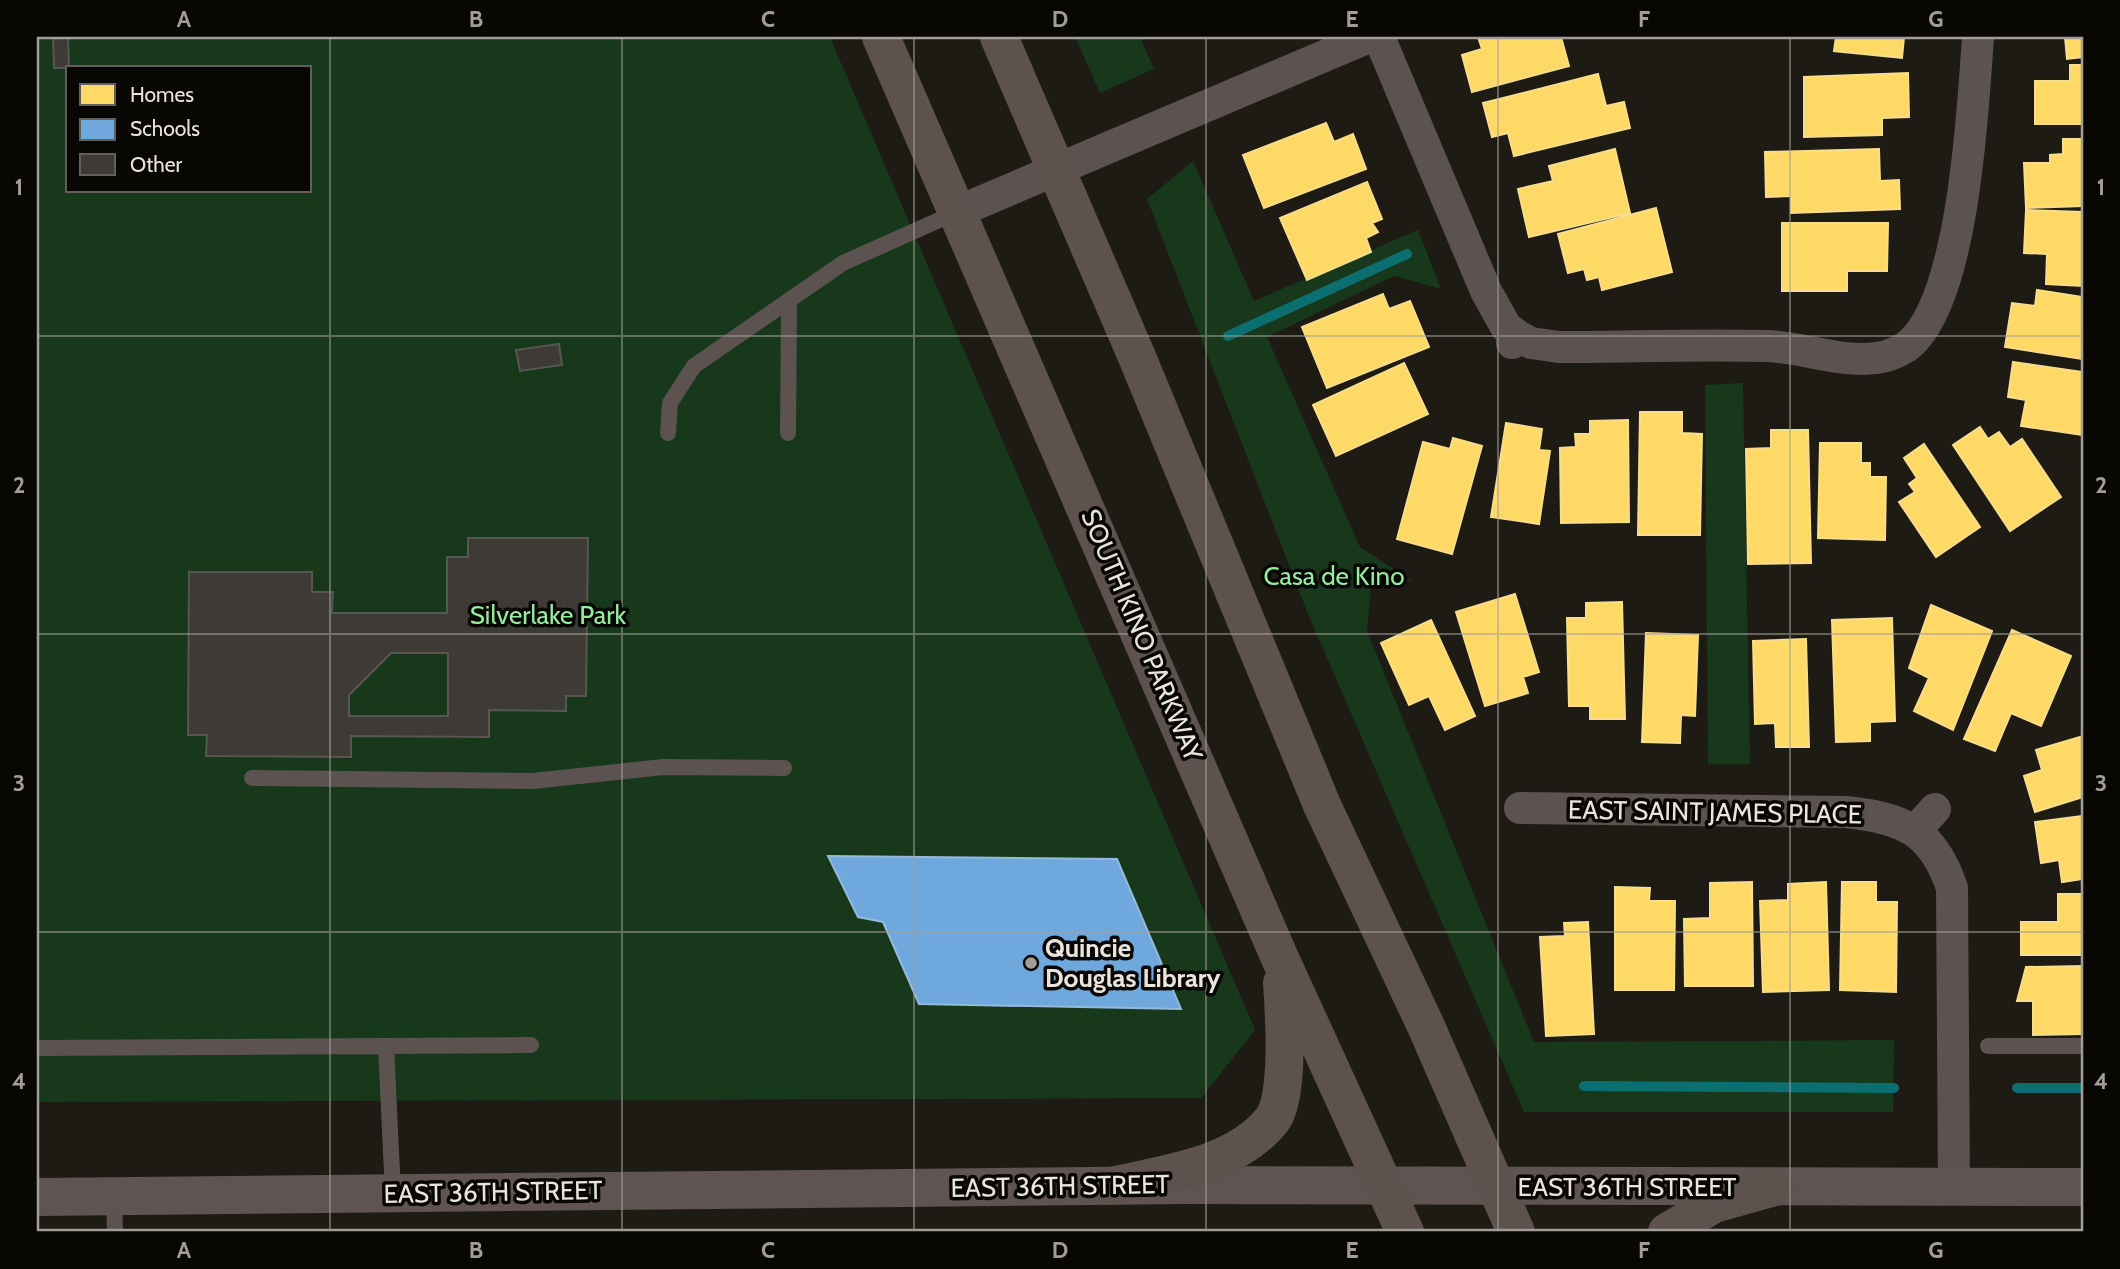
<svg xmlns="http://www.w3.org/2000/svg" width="2120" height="1269" font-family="Cabin,sans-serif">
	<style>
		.green { fill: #17381b; fill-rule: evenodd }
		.homes { fill: #ffd966; stroke: #f8dd8a; stroke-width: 2 }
		.schools { fill: #6fa8dc; stroke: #94badc; stroke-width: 2 }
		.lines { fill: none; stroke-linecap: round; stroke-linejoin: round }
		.stream { stroke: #0b6e70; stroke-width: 10 }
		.building { fill: #3e3b36; stroke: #585650; stroke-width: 2; fill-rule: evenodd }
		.service { stroke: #5c5250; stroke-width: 16 }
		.minor { stroke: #5c5250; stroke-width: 32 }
		.secondary { stroke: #5f5451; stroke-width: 38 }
		.primary { stroke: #5e524f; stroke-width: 38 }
		.grid { fill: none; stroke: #a29e97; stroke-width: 2; stroke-opacity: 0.55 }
		.poi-dot { fill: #a29e97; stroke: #090704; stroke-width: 2.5 }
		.labels { text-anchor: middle; stroke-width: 7; stroke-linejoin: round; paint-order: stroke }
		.park-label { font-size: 26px; fill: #94ec9e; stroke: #090704 }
		.street-label { font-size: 26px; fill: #e9e5dd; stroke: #090704 }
		.poi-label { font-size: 26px; font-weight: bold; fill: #e9e5dd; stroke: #090704; text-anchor: start }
		.neatline { fill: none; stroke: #a29e97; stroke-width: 2.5 }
		.grid-label { font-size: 23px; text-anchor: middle; font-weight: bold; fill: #a29e97 }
	</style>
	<rect width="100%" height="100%" fill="#1e1b15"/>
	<path class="green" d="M 37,37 L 830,37 L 1255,1030 L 1201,1098 L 37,1102 ZM 68,68 L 310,68 L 310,191 L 68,191 Z
		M 1075,37 L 1140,37 L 1154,69 L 1100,93 Z
		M 1193,161 L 1254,301 L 1418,230 L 1441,289 L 1394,276 L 1267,337 L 1360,547 L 1412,581 L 1372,578 L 1367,631 L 1534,1042 L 1894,1040 L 1893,1112 L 1524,1112 L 1308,614 L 1147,199 Z
		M 1743,383 L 1750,764 L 1708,764 L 1705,385 Z"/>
	<path class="homes" d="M 1478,37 L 1561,37 L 1569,66 L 1472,92 L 1462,55 L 1482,49 Z
		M 1836,37 L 1904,37 L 1902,58 L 1834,51 Z
		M 2065,37 L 2083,37 L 2083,57 L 2067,59 Z
		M 2070,65 L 2083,65 L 2083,124 L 2035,124 L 2035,81 L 2070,81 Z
		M 1908,73 L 1909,117 L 1882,118 L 1882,135 L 1804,137 L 1804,77 Z
		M 1598,74 L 1606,106 L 1624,102 L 1630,128 L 1514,156 L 1508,133 L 1492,137 L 1483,103 Z
		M 1326,123 L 1334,142 L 1353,134 L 1366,169 L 1264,208 L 1243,155 Z
		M 2063,139 L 2083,139 L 2083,206 L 2026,208 L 2024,163 L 2050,163 L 2050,155 L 2063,154 Z
		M 1615,149 L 1630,213 L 1529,237 L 1518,189 L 1553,181 L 1549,166 Z
		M 1879,149 L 1880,181 L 1899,180 L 1900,209 L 1791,213 L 1791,196 L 1766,197 L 1765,152 Z
		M 1367,182 L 1382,219 L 1372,223 L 1378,232 L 1366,238 L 1371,252 L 1307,280 L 1280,218 Z
		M 1656,208 L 1672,272 L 1602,290 L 1599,277 L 1587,280 L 1584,269 L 1568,273 L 1558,234 Z
		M 2026,210 L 2083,212 L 2083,286 L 2046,284 L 2047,254 L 2024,253 Z
		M 1782,223 L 1888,223 L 1887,271 L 1847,271 L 1847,291 L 1782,291 Z
		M 2037,290 L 2083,297 L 2083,359 L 2005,347 L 2012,303 L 2035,306 Z
		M 1383,294 L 1389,309 L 1410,301 L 1429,347 L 1327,388 L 1302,327 Z
		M 2013,362 L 2083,372 L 2083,435 L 2021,426 L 2026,400 L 2008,397 Z
		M 1404,363 L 1428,414 L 1336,456 L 1313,405 Z
		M 1640,412 L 1682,412 L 1682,433 L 1702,434 L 1700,535 L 1638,535 Z
		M 1628,420 L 1629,522 L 1561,523 L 1560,448 L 1576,447 L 1575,434 L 1590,434 L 1590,421 Z
		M 1506,423 L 1542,429 L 1539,450 L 1550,451 L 1539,524 L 1491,517 Z
		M 1980,427 L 1988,439 L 1999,432 L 2010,447 L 2022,439 L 2061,497 L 2010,531 L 1953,445 Z
		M 1771,430 L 1808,430 L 1811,563 L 1748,564 L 1746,449 L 1771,448 Z
		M 1453,438 L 1482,446 L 1452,554 L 1397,539 L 1423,442 L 1450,449 Z
		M 1820,443 L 1861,443 L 1861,463 L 1870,463 L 1870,477 L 1886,477 L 1885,540 L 1818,538 Z
		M 1924,444 L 1980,527 L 1936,557 L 1899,502 L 1915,492 L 1909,484 L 1917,478 L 1904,458 Z
		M 1515,594 L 1539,672 L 1523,677 L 1528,693 L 1485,706 L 1456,612 Z
		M 1622,602 L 1625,719 L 1590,719 L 1590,706 L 1569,706 L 1567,618 L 1586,618 L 1586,603 Z
		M 1931,605 L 1992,631 L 1953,730 L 1914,711 L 1929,678 L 1909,668 Z
		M 1892,618 L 1895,721 L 1870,722 L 1870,741 L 1836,742 L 1832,620 Z
		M 1431,620 L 1475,716 L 1445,730 L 1429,696 L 1409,705 L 1381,643 Z
		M 2012,630 L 2071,656 L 2041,726 L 2011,713 L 1995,751 L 1964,739 Z
		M 1646,633 L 1698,635 L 1695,716 L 1681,715 L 1680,743 L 1642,742 Z
		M 1806,639 L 1809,747 L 1776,747 L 1775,723 L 1755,724 L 1753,641 Z
		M 2083,736 L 2083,797 L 2035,812 L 2024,776 L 2042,770 L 2036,750 Z
		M 2083,816 L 2083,879 L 2062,882 L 2059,860 L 2041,863 L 2035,822 Z
		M 1752,882 L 1753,986 L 1685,986 L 1684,919 L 1710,918 L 1710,883 Z
		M 1826,882 L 1829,990 L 1763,992 L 1760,901 L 1788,900 L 1788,884 Z
		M 1842,882 L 1876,882 L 1876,902 L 1897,902 L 1896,992 L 1840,990 Z
		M 1615,887 L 1650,888 L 1649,901 L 1675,901 L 1674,990 L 1615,990 Z
		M 2058,894 L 2083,894 L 2083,955 L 2021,955 L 2021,922 L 2058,922 Z
		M 1588,922 L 1594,1034 L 1546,1036 L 1540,937 L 1565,936 L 1564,923 Z
		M 2083,966 L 2083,1034 L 2033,1035 L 2033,1001 L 2017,1001 L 2026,967 Z"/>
	<path class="schools" d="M 828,856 L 1117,859 L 1181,1009 L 919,1004 L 883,922 L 858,917 Z"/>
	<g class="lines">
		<path class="stream" d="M 1228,336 L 1407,254
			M 1584,1086 L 1894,1088
			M 2017,1088 L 2083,1088"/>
	</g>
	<path class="building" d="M 53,37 L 68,37 L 69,68 L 54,68 Z
		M 559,344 L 562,365 L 520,371 L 516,350 Z
		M 468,538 L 588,538 L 586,696 L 566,696 L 566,711 L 489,710 L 489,737 L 351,736 L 351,757 L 206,756 L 207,735 L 188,735 L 189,572 L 312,572 L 312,592 L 333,592 L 332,613 L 447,613 L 447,557 L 468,557 ZM 391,653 L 448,653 L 448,716 L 349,716 L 349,695 Z"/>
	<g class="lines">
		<path class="service" d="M 668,433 L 670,403 L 694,366 L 843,263 L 957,212
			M 788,433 L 789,301
			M 252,778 L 533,781 L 663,767 L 784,768
			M 386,1046 L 393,1193
			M 1988,1046 L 2083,1046
			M 37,1048 L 531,1045
			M 114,1196 L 115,1232"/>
		<path class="minor" d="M 1379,37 L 1486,291 L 1506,327 L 1518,336 L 1512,343
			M 957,212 L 1369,37
			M 1518,336 L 1531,343 L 1559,347 C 1628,347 1697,344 1766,346 C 1803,347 1840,363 1876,358 C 1886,357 1898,352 1906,347 C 1964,305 1973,106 1978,37
			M 1520,808 L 1846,812 C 1904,818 1933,831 1952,888 L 1954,1188
			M 1915,831 L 1935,809"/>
		<path class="secondary" d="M 37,1197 L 1187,1185 L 2083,1187"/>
		<path class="primary" d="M 881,37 L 1279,956 L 1405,1232
			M 999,37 L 1137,357 L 1322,805 L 1425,1024 L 1516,1232
			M 1111,1186 C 1164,1174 1236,1166 1272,1120 C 1290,1098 1284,1012 1282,983
			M 1667,1232 L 1714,1204 L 1775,1187"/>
	</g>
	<path class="grid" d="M 330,37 L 330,1232M 622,37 L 622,1232M 914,37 L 914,1232M 1206,37 L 1206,1232M 1498,37 L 1498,1232M 1790,37 L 1790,1232M 37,336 L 2083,336M 37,634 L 2083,634M 37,932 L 2083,932"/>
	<circle class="poi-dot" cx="1031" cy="963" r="7"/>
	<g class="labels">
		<g class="park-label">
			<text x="1334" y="585">Casa de Kino</text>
			<text x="548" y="624">Silverlake Park</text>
		</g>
		<g class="street-label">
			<text transform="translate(1142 635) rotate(67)" y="9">SOUTH KINO PARKWAY</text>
			<text transform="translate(1715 812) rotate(1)" y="9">EAST SAINT JAMES PLACE</text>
			<text transform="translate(1060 1186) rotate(-1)" y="9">EAST 36TH STREET</text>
			<text x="1627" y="1196">EAST 36TH STREET</text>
			<text transform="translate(493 1192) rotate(-1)" y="9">EAST 36TH STREET</text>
		</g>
		<g class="poi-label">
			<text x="1045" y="957">Quincie<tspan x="1045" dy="30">Douglas Library</tspan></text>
		</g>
	</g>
	<rect width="2120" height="1269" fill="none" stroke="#090704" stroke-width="77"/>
	<rect x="66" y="66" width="245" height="126" fill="#090704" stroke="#63605b" stroke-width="2"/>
	<rect x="80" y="84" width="35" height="21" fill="#ffd966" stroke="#63605b" stroke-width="2"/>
	<text x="130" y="102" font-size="21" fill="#e9e5dd">Homes</text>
	<rect x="80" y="119" width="35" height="21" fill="#6fa8dc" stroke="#63605b" stroke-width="2"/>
	<text x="130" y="136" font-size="21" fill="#e9e5dd">Schools</text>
	<rect x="80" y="154" width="35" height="21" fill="#3e3b36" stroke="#63605b" stroke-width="2"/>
	<text x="130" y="172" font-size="21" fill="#e9e5dd">Other</text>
	<rect x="38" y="38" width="2044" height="1192" class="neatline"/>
	<g class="grid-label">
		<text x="184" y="27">A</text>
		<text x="476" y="27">B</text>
		<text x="768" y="27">C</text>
		<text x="1060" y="27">D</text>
		<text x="1352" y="27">E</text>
		<text x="1644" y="27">F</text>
		<text x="1936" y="27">G</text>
		<text x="19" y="195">1</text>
		<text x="2101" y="195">1</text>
		<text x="19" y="493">2</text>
		<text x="2101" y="493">2</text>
		<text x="19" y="791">3</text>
		<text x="2101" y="791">3</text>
		<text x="19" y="1089">4</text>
		<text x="2101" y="1089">4</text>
		<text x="184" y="1258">A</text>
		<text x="476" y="1258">B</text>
		<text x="768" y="1258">C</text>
		<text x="1060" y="1258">D</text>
		<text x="1352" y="1258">E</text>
		<text x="1644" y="1258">F</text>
		<text x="1936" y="1258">G</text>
	</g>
</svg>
